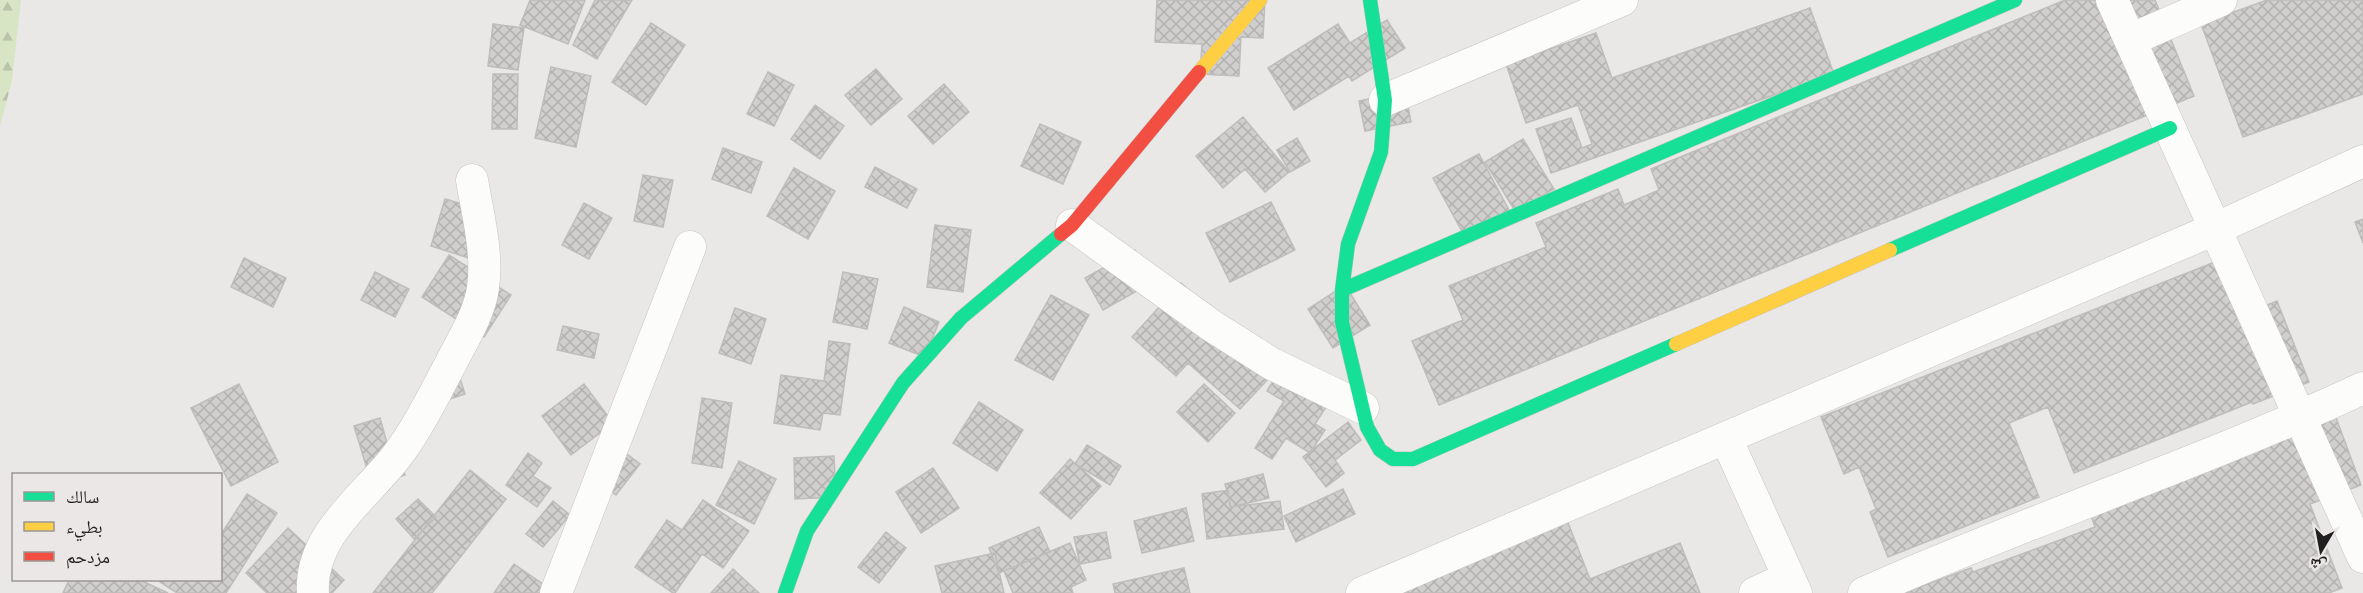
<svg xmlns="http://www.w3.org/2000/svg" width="2363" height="593" font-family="Arial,'Noto Naskh Arabic',sans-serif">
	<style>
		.forest { fill: url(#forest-firs) }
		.building { fill: url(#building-cross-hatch); stroke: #bebdbc; stroke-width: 1.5 }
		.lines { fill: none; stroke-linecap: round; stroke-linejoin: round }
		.street-casing { stroke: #c6c4c4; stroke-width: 33 }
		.fast-casing { stroke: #c6c4c4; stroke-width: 15 }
		.slow-casing { stroke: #c6c4c4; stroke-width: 15 }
		.jam-casing { stroke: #c6c4c4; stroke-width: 15 }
		.street { stroke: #fcfcfb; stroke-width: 32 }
		.fast { stroke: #16e098; stroke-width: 14 }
		.slow { stroke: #ffcf43; stroke-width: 14 }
		.jam { stroke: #f24e42; stroke-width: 14 }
	</style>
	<defs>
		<pattern id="forest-firs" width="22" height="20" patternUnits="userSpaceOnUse" patternTransform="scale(1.5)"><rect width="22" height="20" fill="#d8e5c5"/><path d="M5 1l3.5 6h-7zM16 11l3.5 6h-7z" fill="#b9c4a9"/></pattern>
		<pattern id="building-cross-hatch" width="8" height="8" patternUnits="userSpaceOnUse" patternTransform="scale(1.5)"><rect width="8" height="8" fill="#d0cfce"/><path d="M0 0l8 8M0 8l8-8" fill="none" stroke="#b2b1b0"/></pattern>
	</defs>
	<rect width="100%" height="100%" fill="#eae8e7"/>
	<path class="forest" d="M 0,0 L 21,0 L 12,81 L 0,126 Z"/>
	<path class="building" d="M 530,0 L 585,0 L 568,44 L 520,25 Z
		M 595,0 L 632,0 L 597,59 L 573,45 Z
		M 1157,0 L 1265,0 L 1263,38 L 1241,37 L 1239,76 L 1200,74 L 1202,44 L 1155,42 Z
		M 2065,0 L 2155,0 L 2194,96 L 1439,405 L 1412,341 L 1463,320 L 1449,286 L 1546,247 L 1536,223 L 1618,189 L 1624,205 L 1659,190 L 1651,169 Z
		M 2267,0 L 2363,0 L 2363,94 L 2243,137 L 2201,24 Z
		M 1810,8 L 1834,74 L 1551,173 L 1536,129 L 1571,118 L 1582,148 L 1592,144 L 1578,105 L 1526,123 L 1506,64 L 1596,33 L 1612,78 Z
		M 1387,20 L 1405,48 L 1352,81 L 1349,76 L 1294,110 L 1268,68 L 1338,24 L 1350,43 Z
		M 651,23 L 685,45 L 646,105 L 612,82 Z
		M 493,24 L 524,28 L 518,70 L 488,66 Z
		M 551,67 L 591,76 L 576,147 L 535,138 Z
		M 876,69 L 902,99 L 871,125 L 845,95 Z
		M 768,72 L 794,85 L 774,126 L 747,114 Z
		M 493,74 L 518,74 L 517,129 L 492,129 Z
		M 944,84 L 969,112 L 933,144 L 908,116 Z
		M 1405,91 L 1411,122 L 1365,131 L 1359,101 Z
		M 815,105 L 844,126 L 820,159 L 791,139 Z
		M 1243,117 L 1289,172 L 1265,192 L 1245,169 L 1223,188 L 1196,156 Z
		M 1040,124 L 1081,142 L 1063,184 L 1021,166 Z
		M 1297,138 L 1310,161 L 1290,172 L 1277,150 Z
		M 1523,139 L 1554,189 L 1515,211 L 1485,162 Z
		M 723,148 L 762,162 L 751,193 L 712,179 Z
		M 1479,154 L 1510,212 L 1465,237 L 1433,178 Z
		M 875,167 L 917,189 L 907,208 L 865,187 Z
		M 794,168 L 835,191 L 808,239 L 767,216 Z
		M 643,175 L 673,180 L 663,227 L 634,221 Z
		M 445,199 L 490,212 L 475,260 L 431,246 Z
		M 1271,202 L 1295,250 L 1230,282 L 1206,233 Z
		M 584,203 L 612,218 L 589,259 L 562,245 Z
		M 2363,219 L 2363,243 L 2355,222 Z
		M 935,225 L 971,230 L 963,292 L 927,287 Z
		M 1135,250 L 1153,282 L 1103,310 L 1085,278 Z
		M 449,255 L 511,295 L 484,337 L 422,297 Z
		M 244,258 L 286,278 L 273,307 L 231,287 Z
		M 2225,258 L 2248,313 L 2277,301 L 2309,382 L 2253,404 L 2252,402 L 2074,473 L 2048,407 L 2009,423 L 2039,497 L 1888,557 L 1870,512 L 1876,509 L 1859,467 L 1844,474 L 1821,417 Z
		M 375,272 L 409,289 L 395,317 L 361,300 Z
		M 843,272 L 878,279 L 867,329 L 833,322 Z
		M 1181,283 L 1236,332 L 1272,375 L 1240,409 L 1188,363 L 1176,376 L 1132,337 Z
		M 1345,285 L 1370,325 L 1333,348 L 1308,309 Z
		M 1051,295 L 1089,315 L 1053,380 L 1015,360 Z
		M 904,307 L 939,322 L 925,357 L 889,343 Z
		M 735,308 L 766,319 L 751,364 L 719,353 Z
		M 563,326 L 599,334 L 594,358 L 557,350 Z
		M 829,341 L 850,344 L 840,415 L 823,413 L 820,430 L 774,423 L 781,375 L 824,381 Z
		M 1281,368 L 1339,387 L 1315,424 L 1325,430 L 1310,453 L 1286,438 L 1272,459 L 1255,448 L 1284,401 L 1267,391 Z
		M 457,369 L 465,394 L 438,403 Z
		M 239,384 L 278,462 L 231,486 L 191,408 Z
		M 584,384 L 613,423 L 571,455 L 542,416 Z
		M 1204,384 L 1235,413 L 1208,442 L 1177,412 Z
		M 702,398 L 732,403 L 722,468 L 692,463 Z
		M 979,402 L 1023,430 L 997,471 L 953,443 Z
		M 2335,415 L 2361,485 L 2310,504 L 2342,588 L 2329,593 L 1903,593 L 1971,568 L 1973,572 L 2095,527 L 2088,507 Z
		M 380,418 L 387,443 L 394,441 L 405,475 L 372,485 L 354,426 Z
		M 1348,422 L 1361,440 L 1335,460 L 1344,473 L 1326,487 L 1303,457 Z
		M 1087,445 L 1121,466 L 1110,485 L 1075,464 Z
		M 619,448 L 640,464 L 616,495 L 595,480 Z
		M 528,453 L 542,463 L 533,476 L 551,488 L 537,507 L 506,485 Z
		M 834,456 L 836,497 L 795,499 L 794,458 Z
		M 1070,459 L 1101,486 L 1071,519 L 1040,493 Z
		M 739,461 L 776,479 L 754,524 L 716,505 Z
		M 933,468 L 959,508 L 921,533 L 896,492 Z
		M 470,470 L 506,499 L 432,593 L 373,593 Z
		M 1263,474 L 1269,498 L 1231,507 L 1225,484 Z
		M 1343,489 L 1355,514 L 1296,542 L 1284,516 Z
		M 1228,490 L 1230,507 L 1280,501 L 1284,529 L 1207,539 L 1202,494 Z
		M 247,494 L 277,513 L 226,593 L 177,593 L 160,582 L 161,580 L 220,580 L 220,536 Z
		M 418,499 L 436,517 L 414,539 L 396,519 Z
		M 703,500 L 749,531 L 723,568 L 702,554 L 675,593 L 673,593 L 635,567 L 667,520 L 682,530 Z
		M 553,501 L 570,515 L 543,547 L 526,534 Z
		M 1186,508 L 1194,541 L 1142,553 L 1134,521 Z
		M 1563,510 L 1590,579 L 1680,543 L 1700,593 L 1349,593 Z
		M 1039,527 L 1050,552 L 999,573 L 989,548 Z
		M 288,528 L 344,580 L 332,593 L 267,593 L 246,573 Z
		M 886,532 L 906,548 L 879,583 L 858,567 Z
		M 1106,532 L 1111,558 L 1080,564 L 1074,537 Z
		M 1070,543 L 1086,580 L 1071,587 L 1073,593 L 1013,593 L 1004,571 Z
		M 995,553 L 1004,593 L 942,593 L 935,566 Z
		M 514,564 L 556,593 L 494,593 Z
		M 1184,568 L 1190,593 L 1115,593 L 1113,584 Z
		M 733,569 L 759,593 L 711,593 Z
		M 69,580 L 121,580 L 128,583 L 129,580 L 140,580 L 168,593 L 63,593 Z"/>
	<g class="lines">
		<g class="street-casing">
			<path id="street" d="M 2112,0 L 2363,557
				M 2130,40 L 2221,0
				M 1385,100 L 1622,0
				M 1072,225 L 1212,326 L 1272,364 L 1363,408
				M 1726,438 L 1796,593
				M 313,593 C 309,536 364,498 396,457 C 418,428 434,395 451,363 C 463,339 479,315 483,288 C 488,252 478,216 472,180
				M 556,593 L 690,247
				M 1362,593 L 2215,229 L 2363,161
				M 1755,593 L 1788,578
				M 1864,593 C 2028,520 2200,464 2363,388"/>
		</g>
		<g class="fast-casing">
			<path id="fast" d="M 1370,0 L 1385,100 L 1381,152 L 1348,244 L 1342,290 L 1342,322 L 1367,427 L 1380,450 L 1393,459 L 1413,459 L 1676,344
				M 1890,250 L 2170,128
				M 1342,290 L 2015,0
				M 785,593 L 807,531 L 903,383 L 961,318 L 1061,234"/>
		</g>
		<g class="slow-casing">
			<path id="slow" d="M 1199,72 L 1260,0
				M 1676,344 L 1890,250"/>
		</g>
		<g class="jam-casing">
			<path id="jam" d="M 1061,234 L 1072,225 L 1199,72"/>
		</g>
		<use href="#street" class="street"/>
		<use href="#fast" class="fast"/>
		<use href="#slow" class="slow"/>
		<use href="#jam" class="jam"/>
	</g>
	<rect x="12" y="473" width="210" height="108" fill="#ebe7e6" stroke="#9a9796" stroke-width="1.5"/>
	<rect x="24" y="492" width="30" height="9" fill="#16e098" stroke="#9a9796" stroke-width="1.5"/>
	<text x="66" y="503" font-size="18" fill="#211f1f">سالك</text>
	<rect x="24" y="522" width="30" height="9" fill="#ffcf43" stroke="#9a9796" stroke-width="1.5"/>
	<text x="66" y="533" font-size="18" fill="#211f1f">بطيء</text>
	<rect x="24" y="552" width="30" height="9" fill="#f24e42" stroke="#9a9796" stroke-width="1.5"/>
	<text x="66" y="563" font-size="18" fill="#211f1f">مزدحم</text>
	<g transform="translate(2321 551) rotate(190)" stroke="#ebe7e6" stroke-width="4.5" paint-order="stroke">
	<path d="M0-4.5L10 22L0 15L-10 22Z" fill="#211f1f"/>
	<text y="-9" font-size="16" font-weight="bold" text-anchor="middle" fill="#211f1f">ش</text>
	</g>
</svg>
